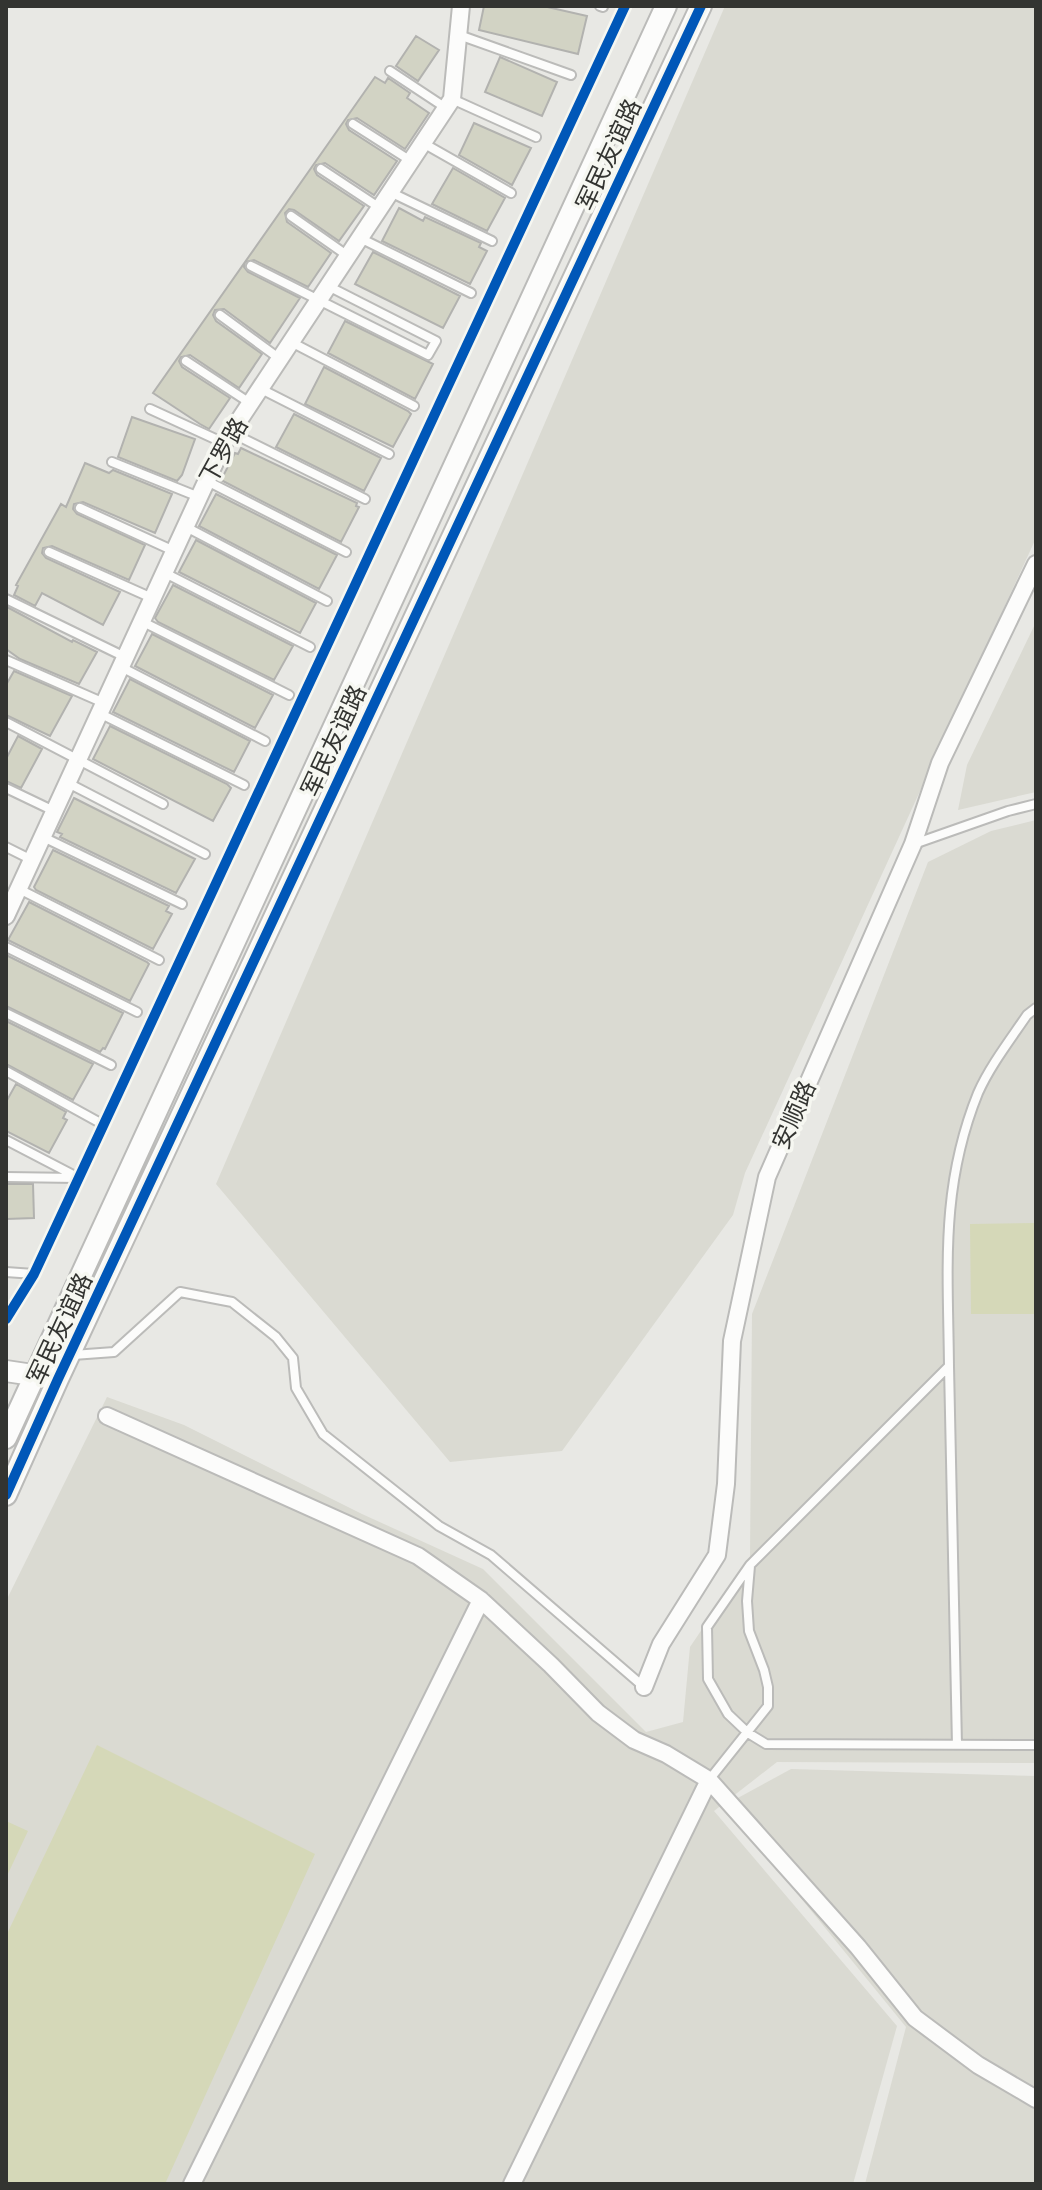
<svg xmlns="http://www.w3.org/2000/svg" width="1042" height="2190" font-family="Literata,'Noto Sans SC',serif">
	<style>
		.built { fill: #dadad2 }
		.green { fill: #d5d8b8 }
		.building { fill: #d2d3c4; stroke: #b2b2af; stroke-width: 2 }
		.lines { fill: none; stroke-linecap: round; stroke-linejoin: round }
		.service-casing { stroke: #bbbbb9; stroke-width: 12 }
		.minor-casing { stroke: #bbbbb9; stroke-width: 20 }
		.tertiary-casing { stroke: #bbbbb9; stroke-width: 24 }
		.service { stroke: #fcfcfb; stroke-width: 8 }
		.minor { stroke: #fcfcfb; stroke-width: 16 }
		.tertiary { stroke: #fcfcfb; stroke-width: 20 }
		.cycleway-casing { stroke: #f6f7f1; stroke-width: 15 }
		.cycleway { stroke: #0057b8; stroke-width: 10 }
		.labels { text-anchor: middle; stroke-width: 7; stroke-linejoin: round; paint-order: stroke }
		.street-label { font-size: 24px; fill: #333431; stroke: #f6f7f1 }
	</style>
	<rect width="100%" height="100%" fill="#e8e8e4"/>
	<path class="built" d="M 725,6 L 1036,6 L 1036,538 L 745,1173 L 733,1215 L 562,1451 L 450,1462 L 216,1184 Z
		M 1036,622 L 1036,792 L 958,810 L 967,765 Z
		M 1036,820 L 1036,1763 L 777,1762 L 714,1811 L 897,2026 L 853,2184 L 6,2184 L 6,1601 L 107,1397 L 184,1425 L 362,1514 L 483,1569 L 646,1732 L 683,1722 L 690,1647 L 750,1558 L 752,1314 L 928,862 L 991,831 Z
		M 791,1769 L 1036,1776 L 1036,2184 L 865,2184 L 906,2027 L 725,1805 Z"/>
	<path class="green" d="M 1036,1223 L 1036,1314 L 971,1314 L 970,1224 Z
		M 97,1745 L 315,1854 L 165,2184 L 6,2184 L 6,1936 Z
		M 6,1821 L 28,1831 L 6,1878 Z"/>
	<path class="building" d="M 484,6 L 543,6 L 587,16 L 578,54 L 479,30 Z
		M 416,36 L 439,50 L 418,81 L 396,66 Z
		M 500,57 L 557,82 L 542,116 L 485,92 Z
		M 375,77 L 385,83 L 388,78 L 410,93 L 407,98 L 429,113 L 405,149 L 357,118 L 348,120 L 346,124 L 349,130 L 397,161 L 374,195 L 325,163 L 316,165 L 314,169 L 317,175 L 364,206 L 339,241 L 294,210 L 289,209 L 285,213 L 287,222 L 331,253 L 308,287 L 254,260 L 245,262 L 244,267 L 248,272 L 300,298 L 270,343 L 224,309 L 215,310 L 213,315 L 216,321 L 262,354 L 239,388 L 190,355 L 181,357 L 179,361 L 182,367 L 230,398 L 209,429 L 200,424 L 153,393 Z
		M 474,123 L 531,148 L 512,185 L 459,155 Z
		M 453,168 L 505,198 L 487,231 L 432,204 Z
		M 399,208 L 423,221 L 425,217 L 481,243 L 479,247 L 487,251 L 470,284 L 382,241 Z
		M 373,252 L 460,296 L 443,328 L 355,284 Z
		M 345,321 L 433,364 L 415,399 L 328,353 Z
		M 324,367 L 408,411 L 411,414 L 393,447 L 305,404 Z
		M 294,414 L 381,458 L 364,491 L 276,447 Z
		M 132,417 L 195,439 L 182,475 L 177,481 L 118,457 Z
		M 241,448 L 357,503 L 356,506 L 359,507 L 341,542 L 221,480 L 235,453 L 238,454 Z
		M 85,463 L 109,473 L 113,470 L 172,494 L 155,533 L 83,502 L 74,504 L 73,509 L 77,514 L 145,545 L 129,580 L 52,546 L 43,548 L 42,553 L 46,558 L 120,592 L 103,625 L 42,593 L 35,606 L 14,595 L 18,586 L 16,585 L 61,504 L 66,507 Z
		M 216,494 L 337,555 L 319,589 L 199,526 Z
		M 196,540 L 316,603 L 300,633 L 179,572 Z
		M 173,585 L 293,646 L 274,680 L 158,622 L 155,618 Z
		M 7,607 L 72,642 L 73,640 L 97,652 L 79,684 L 20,659 L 6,649 Z
		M 152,634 L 273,695 L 255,728 L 135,666 Z
		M 14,671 L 72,696 L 50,736 L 6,715 L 6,685 Z
		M 130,679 L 250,741 L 234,772 L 113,712 Z
		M 110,726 L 227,784 L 231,788 L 213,821 L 93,759 Z
		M 18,736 L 42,749 L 21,788 L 6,781 L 6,759 Z
		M 74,798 L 195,859 L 176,893 L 60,837 L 62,834 L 57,832 Z
		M 53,850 L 169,906 L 166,911 L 172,914 L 153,949 L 36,890 L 34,887 Z
		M 29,902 L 147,962 L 149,964 L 130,1001 L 8,940 Z
		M 6,955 L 123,1013 L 105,1049 L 103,1048 L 100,1052 L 6,1006 Z
		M 6,1021 L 93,1064 L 73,1100 L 6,1064 Z
		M 16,1084 L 66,1112 L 63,1118 L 67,1120 L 49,1153 L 6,1131 L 6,1102 Z
		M 6,1184 L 33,1184 L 34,1218 L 7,1219 Z"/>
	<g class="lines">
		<g class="service-casing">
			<path id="service" d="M 600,6 L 603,7
				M 459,35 L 571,75
				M 390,71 L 446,108
				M 452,99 L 536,137
				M 353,124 L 411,161
				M 423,143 L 511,193
				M 321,169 L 380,208
				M 390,192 L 492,241
				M 291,216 L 348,256
				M 360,238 L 471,293
				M 251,266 L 428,355 L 436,341 L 328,286
				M 220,315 L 280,359
				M 291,342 L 414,406
				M 186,361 L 250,403
				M 261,389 L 389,454
				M 150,409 L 224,443
				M 232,433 L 365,499
				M 112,462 L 199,497
				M 207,481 L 346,552
				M 80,508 L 174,551
				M 186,527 L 327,601
				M 49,552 L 152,598
				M 165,573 L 310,647
				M 6,599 L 125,657
				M 143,622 L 289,695
				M 6,660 L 104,703
				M 121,667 L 265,741
				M 99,713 L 244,785
				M 6,722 L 163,804
				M 68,783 L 205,854
				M 6,788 L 54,811
				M 43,837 L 182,904
				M 914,844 L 1008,811 L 1036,804
				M 6,847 L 32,860
				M 19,889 L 159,960
				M 6,947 L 137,1012
				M 1036,1008 L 1027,1015 C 1010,1040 990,1066 978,1093 C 940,1187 948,1268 949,1366 L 750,1565 L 707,1627 L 708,1679 L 728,1714 L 748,1733 L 766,1744 L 1036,1745
				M 6,1013 L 111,1065
				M 6,1071 L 104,1125
				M 6,1140 L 79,1178
				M 6,1177 L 77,1178
				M 6,1272 L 34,1274
				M 73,1355 L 114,1352 L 180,1292 L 232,1302 L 276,1337 L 293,1358 L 296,1388 L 323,1434 L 439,1526 L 491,1555 L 644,1687
				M 949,1366 L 957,1745
				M 709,1780 L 768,1706 L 768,1687 L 764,1670 L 749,1631 L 747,1601 L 750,1566"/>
		</g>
		<g class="minor-casing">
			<path id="minor" d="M 6,916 L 224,443 L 452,99 L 461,6
				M 107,1416 L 418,1556 L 481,1600 L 551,1665 L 598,1713 L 634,1740 L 666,1754 L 709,1780 L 858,1947 L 915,2018 L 978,2065 L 1036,2099
				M 644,1687 L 661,1644 L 717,1555 L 726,1484 L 732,1341 L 767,1177 L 913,844 L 940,763 L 1036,564
				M 192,2184 L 481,1600
				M 512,2184 L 709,1780"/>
		</g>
		<g class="tertiary-casing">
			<path id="tertiary" d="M 6,1371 L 46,1377
				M 6,1438 L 666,6
				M 6,1495 L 58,1379 L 701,6"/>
		</g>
		<use href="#service" class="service"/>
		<use href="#minor" class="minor"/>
		<use href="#tertiary" class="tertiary"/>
		<g class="cycleway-casing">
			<path id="cycleway" d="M 6,1319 L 34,1274 L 625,6
				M 6,1495 L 58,1379 L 701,6"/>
		</g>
		<use href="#cycleway" class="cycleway"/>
	</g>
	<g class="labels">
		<g class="street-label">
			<text transform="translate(609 155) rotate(-65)" y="8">军民友谊路</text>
			<text transform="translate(224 451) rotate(-61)" y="8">下罗路</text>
			<text transform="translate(334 741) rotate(-65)" y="8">军民友谊路</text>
			<text transform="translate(794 1115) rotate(-66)" y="8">安顺路</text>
			<text transform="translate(60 1329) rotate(-65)" y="8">军民友谊路</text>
		</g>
	</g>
	<rect width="1042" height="2190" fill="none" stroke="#333431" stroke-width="16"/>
</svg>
